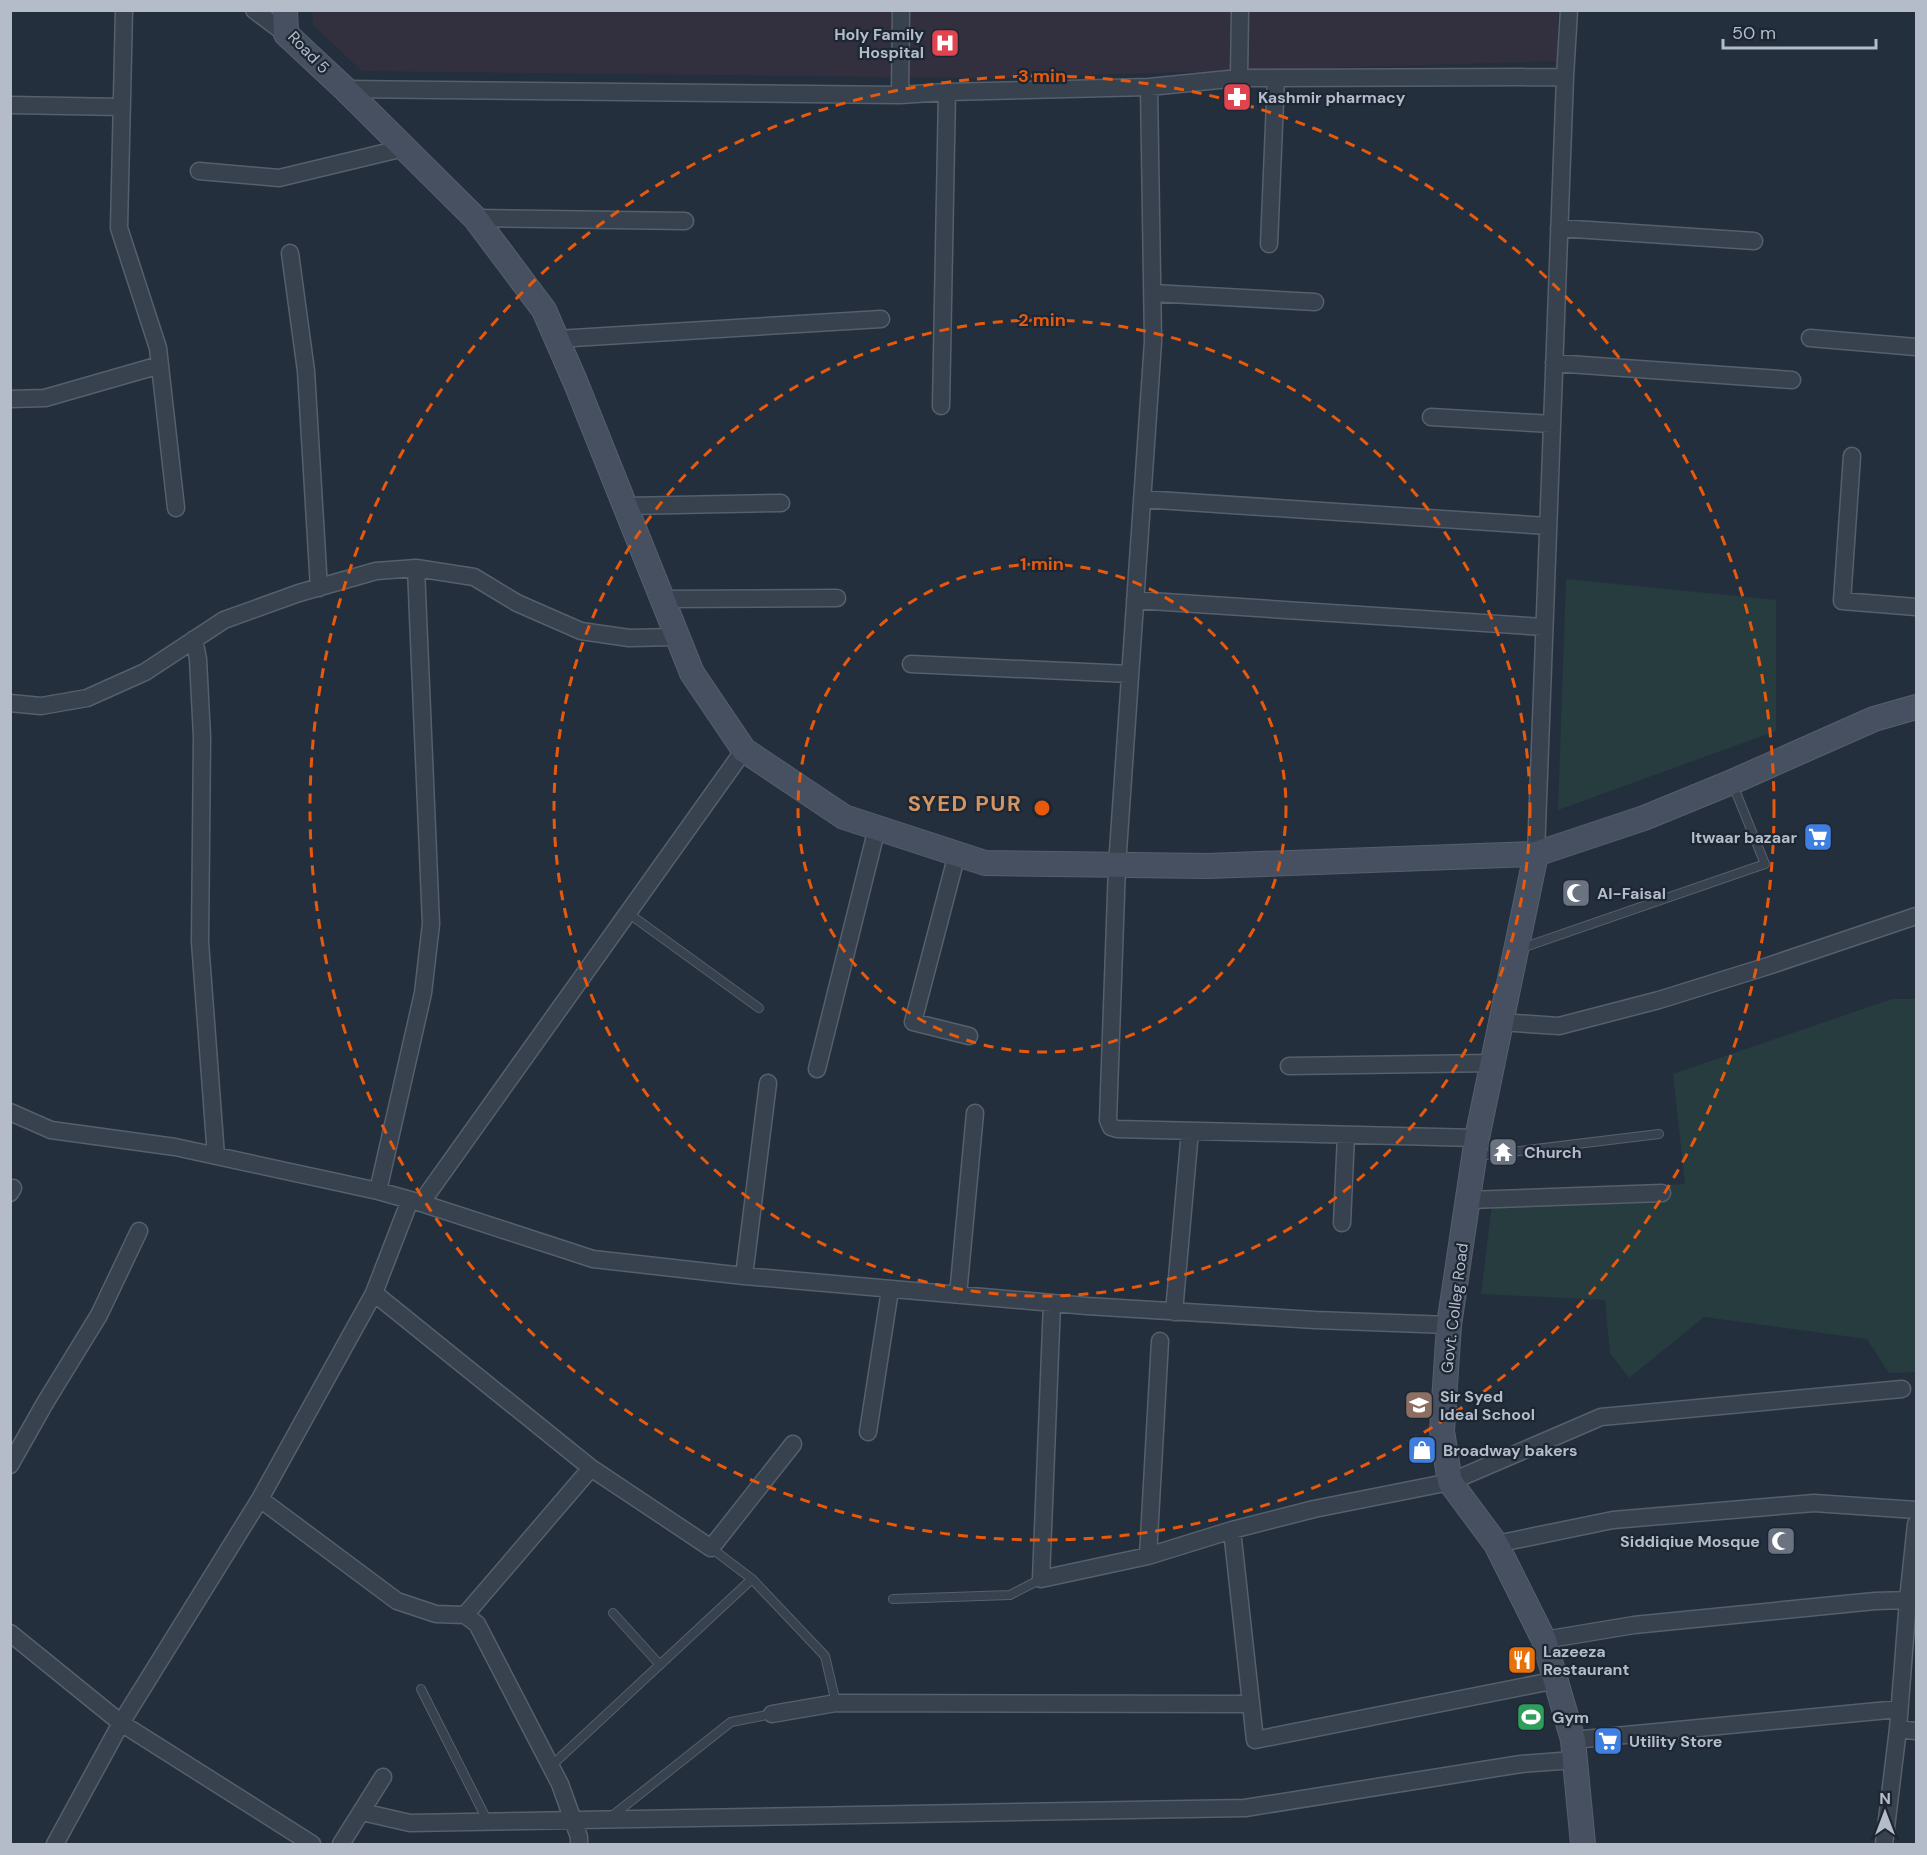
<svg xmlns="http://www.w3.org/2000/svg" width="1927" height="1855" font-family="'DM Sans',sans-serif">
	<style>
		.medical { fill: #32303f }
		.green { fill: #263c3f }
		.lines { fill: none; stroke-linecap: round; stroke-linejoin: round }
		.lane-casing { stroke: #565f6c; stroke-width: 10 }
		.street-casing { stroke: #565f6c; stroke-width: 19 }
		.secondary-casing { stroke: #565f6c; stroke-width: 26 }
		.lane { stroke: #38414e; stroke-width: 8 }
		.street { stroke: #38414e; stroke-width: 16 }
		.secondary { stroke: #465061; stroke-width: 24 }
		.ring { fill: none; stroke: #e8590c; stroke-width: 3; stroke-dasharray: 10 8 }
		.labels { text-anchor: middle; stroke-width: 4.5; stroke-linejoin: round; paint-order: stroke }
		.poi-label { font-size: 16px; font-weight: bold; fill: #b4bcc9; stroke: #1d2633; text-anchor: start }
		.street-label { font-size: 16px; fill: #b4bcc9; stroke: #1d2633 }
		.district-label { font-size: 22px; font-weight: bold; letter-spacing: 1.5px; fill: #d59563; stroke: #1d2633 }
		.centre { fill: #e8590c; stroke: #1d2633; stroke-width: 3 }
		.ring-label { font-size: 18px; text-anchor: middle; font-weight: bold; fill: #e8590c; stroke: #1d2633; stroke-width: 4.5; stroke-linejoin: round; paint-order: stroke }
	</style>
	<rect width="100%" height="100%" fill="#242f3e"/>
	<path class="medical" d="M 312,11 L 1558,11 L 1557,61 L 981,78 L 362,71 L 313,25 Z"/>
	<path class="green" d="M 1566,579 L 1776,600 L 1776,731 L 1558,810 Z
		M 1892,999 L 1916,999 L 1916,1372 L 1889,1373 L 1867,1339 L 1704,1317 L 1629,1378 L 1610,1353 L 1605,1300 L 1481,1294 L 1493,1196 L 1685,1184 L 1673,1074 Z"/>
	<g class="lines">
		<g class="lane-casing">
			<path id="lane" d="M 628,913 L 759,1008
				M 1519,949 L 1765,864 L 1733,785
				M 1478,1156 L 1659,1134
				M 711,1548 L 752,1579 L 825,1656 L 836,1703
				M 893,1599 L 1010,1595 L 1041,1579
				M 613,1613 L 660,1665
				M 421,1689 L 488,1822
				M 551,1766 L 752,1579
				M 612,1816 L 731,1722 L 772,1714"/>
		</g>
		<g class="street-casing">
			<path id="street" d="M 124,10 L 119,228 L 158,348 L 176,508
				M 254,10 L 286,34
				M 1239,78 L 1240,10
				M 1149,87 L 1153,342 L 1117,866 L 1108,1120 L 1111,1127 L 1117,1129 L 1477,1138
				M 345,89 L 900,95 L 947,92 L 1149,87 L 1239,78 L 1565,77
				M 900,95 L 901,10
				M 10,105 L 122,107
				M 199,171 L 279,178 L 404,148
				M 475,218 L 685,221
				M 1559,228 L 1754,241
				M 1269,244 L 1276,78
				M 290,253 L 306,371 L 319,588
				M 1153,293 L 1315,302
				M 1810,338 L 1916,347
				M 557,339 L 881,319
				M 1554,363 L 1792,380
				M 10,399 L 45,398 L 160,365
				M 941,406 L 947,92
				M 1431,417 L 1552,424
				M 1852,456 L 1842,601 L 1916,607
				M 1142,499 L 1548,526
				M 626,506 L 781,503
				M 663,599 L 837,598
				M 1135,600 L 1544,627
				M 194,639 L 198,659 L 202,737 L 200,942 L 216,1156
				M 911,664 L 1130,674
				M 10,703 L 41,706 L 87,698 L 145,672 L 224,620 L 299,593 L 376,571 L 416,568 L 474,577 L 517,603 L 581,631 L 629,638 L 678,637
				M 957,854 L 913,1022 L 969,1036
				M 1536,854 L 1565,77 L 1569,10
				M 1500,1022 L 1559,1026 L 1659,1000 L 1768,966 L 1916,916
				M 1289,1066 L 1492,1063
				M 817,1069 L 877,828
				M 10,1112 L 51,1130 L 175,1147 L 378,1191 L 421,1203 L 593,1259 L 744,1276 L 1087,1306 L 1315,1320 L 1449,1325
				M 378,1191 L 423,993 L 431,924 L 416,568
				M 10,1193 L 13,1188
				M 1468,1200 L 1662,1193
				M 421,1203 L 744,750
				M 1342,1223 L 1346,1135
				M 744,1276 L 768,1083
				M 374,1293 L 591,1468 L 711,1548 L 793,1444
				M 958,1295 L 975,1113
				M 1052,1303 L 1041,1579 L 1148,1556 L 1232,1530 L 1314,1509 L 1450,1482 L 1601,1417 L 1902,1389
				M 1174,1312 L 1190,1131
				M 868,1432 L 890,1290
				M 10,1465 L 45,1403 L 99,1315 L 139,1231
				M 260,1499 L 397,1601 L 436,1614 L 465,1615 L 477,1624 L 560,1784 L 579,1837 L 579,1844
				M 1232,1530 L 1255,1740 L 1557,1680
				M 1496,1544 L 1613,1520 L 1814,1503 L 1916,1510
				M 1148,1556 L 1160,1341
				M 465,1615 L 591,1468
				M 10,1633 L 121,1723 L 312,1844
				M 1544,1640 L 1634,1625 L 1875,1601 L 1908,1600
				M 772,1714 L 836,1703 L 1251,1704
				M 1898,1729 L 1916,1731
				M 1573,1740 L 1899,1709
				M 362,1812 L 410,1823 L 1245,1808 L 1521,1764 L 1574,1760
				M 55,1844 L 121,1723 L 260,1499 L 374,1293 L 410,1200
				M 341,1844 L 383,1777
				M 1884,1844 L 1898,1729 L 1908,1600 L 1916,1524"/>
		</g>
		<g class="secondary-casing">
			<path id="secondary" d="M 285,10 L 286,34 L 345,89 L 475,218 L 544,310 L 575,381 L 692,673 L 744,750 L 844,817 L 985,863 L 1207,866 L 1536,854 L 1644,818 L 1732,782 L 1874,719 L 1916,707
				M 1536,854 L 1477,1138 L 1449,1325 L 1442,1431 L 1450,1482 L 1496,1544 L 1544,1640 L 1573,1740 L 1583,1844"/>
		</g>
		<use href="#lane" class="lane"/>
		<use href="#street" class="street"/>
		<use href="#secondary" class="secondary"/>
	</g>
	<g class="ring">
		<circle cx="1042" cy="808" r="244"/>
		<circle cx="1042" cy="808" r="488"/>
		<circle cx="1042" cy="808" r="732"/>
	</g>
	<defs>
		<g id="hospital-square" transform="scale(1.5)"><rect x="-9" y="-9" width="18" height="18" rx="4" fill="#e0444e" stroke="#1d2633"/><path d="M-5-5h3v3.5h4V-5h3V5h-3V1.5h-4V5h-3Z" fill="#fff"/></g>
		<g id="pharmacy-square" transform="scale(1.5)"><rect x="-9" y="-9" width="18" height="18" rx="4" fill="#e0444e" stroke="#1d2633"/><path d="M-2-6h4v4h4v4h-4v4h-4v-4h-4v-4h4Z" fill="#fff"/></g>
		<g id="supermarket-square" transform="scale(1.5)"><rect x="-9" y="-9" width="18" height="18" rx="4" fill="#3f7fe0" stroke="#1d2633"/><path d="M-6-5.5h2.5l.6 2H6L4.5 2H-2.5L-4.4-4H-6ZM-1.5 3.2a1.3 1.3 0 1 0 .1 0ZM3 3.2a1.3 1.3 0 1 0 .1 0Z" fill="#fff"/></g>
		<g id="mosque-square" transform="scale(1.5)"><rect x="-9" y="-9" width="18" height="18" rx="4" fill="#6b7280" stroke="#1d2633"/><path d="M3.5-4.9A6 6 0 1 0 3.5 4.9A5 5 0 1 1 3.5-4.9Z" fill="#fff"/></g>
		<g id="temple-square" transform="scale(1.5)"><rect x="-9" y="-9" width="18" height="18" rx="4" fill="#6b7280" stroke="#1d2633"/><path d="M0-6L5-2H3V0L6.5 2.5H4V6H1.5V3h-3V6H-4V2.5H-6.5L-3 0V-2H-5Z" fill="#fff"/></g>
		<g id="school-square" transform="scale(1.5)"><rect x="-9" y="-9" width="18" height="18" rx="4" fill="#8d6e63" stroke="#1d2633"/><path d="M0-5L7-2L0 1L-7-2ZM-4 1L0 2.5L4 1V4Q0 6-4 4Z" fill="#fff"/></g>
		<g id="shop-square" transform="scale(1.5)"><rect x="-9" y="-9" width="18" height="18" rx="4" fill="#3f7fe0" stroke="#1d2633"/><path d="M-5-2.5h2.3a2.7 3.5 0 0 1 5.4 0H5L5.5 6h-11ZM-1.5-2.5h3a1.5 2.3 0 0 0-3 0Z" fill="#fff"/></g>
		<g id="restaurant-square" transform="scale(1.5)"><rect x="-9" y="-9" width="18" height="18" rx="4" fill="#e8710a" stroke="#1d2633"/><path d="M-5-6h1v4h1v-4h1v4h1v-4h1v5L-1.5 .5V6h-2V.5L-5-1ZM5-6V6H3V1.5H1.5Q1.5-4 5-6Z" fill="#fff"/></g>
		<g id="stadium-square" transform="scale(1.5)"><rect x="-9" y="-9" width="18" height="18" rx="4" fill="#2e9e5b" stroke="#1d2633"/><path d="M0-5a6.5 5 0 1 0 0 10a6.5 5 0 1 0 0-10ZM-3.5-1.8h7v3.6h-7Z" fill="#fff"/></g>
	</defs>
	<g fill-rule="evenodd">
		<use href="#hospital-square" x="945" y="43"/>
		<use href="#pharmacy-square" x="1237" y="97"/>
		<use href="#supermarket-square" x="1818" y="837"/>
		<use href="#mosque-square" x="1576" y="893"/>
		<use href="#temple-square" x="1503" y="1152"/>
		<use href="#school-square" x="1419" y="1405"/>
		<use href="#shop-square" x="1422" y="1450"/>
		<use href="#mosque-square" x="1781" y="1541"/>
		<use href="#restaurant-square" x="1522" y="1660"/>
		<use href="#stadium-square" x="1531" y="1717"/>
		<use href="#supermarket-square" x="1608" y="1741"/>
	</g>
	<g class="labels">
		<g class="poi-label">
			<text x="924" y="40" text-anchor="end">Holy Family<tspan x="924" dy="18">Hospital</tspan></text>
			<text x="1258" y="103">Kashmir pharmacy</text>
			<text x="1797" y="843" text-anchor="end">Itwaar bazaar</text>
			<text x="1597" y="899">Al-Faisal</text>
			<text x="1524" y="1158">Church</text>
			<text x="1440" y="1402">Sir Syed<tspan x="1440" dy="18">Ideal School</tspan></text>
			<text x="1443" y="1456">Broadway bakers</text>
			<text x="1760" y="1547" text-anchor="end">Siddiqiue Mosque</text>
			<text x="1543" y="1657">Lazeeza<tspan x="1543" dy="18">Restaurant</tspan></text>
			<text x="1552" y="1723">Gym</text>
			<text x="1629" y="1747">Utility Store</text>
		</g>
		<g class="street-label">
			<text transform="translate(309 52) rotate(46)" y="6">Road 5</text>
			<text transform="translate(1454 1308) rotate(-83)" y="6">Govt. Colleg Road</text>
		</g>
		<g class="district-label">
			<text x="965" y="811">SYED PUR</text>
		</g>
	</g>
	<circle cx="1042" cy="808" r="9" class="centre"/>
	<g class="ring-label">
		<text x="1042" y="82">3 min</text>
		<text x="1042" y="326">2 min</text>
		<text x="1042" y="570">1 min</text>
	</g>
	<rect width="1927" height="1855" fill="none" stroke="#b4bcc9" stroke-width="24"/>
	<g transform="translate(1885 1813)" stroke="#1d2633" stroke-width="4.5" paint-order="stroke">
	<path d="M0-4.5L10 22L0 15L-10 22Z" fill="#b4bcc9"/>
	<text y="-9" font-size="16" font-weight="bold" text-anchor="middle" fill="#b4bcc9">N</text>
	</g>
	<path d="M1723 39v9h153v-9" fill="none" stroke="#b4bcc9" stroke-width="3"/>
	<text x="1732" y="39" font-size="18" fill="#b4bcc9" stroke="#1d2633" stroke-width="4.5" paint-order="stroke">50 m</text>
</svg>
